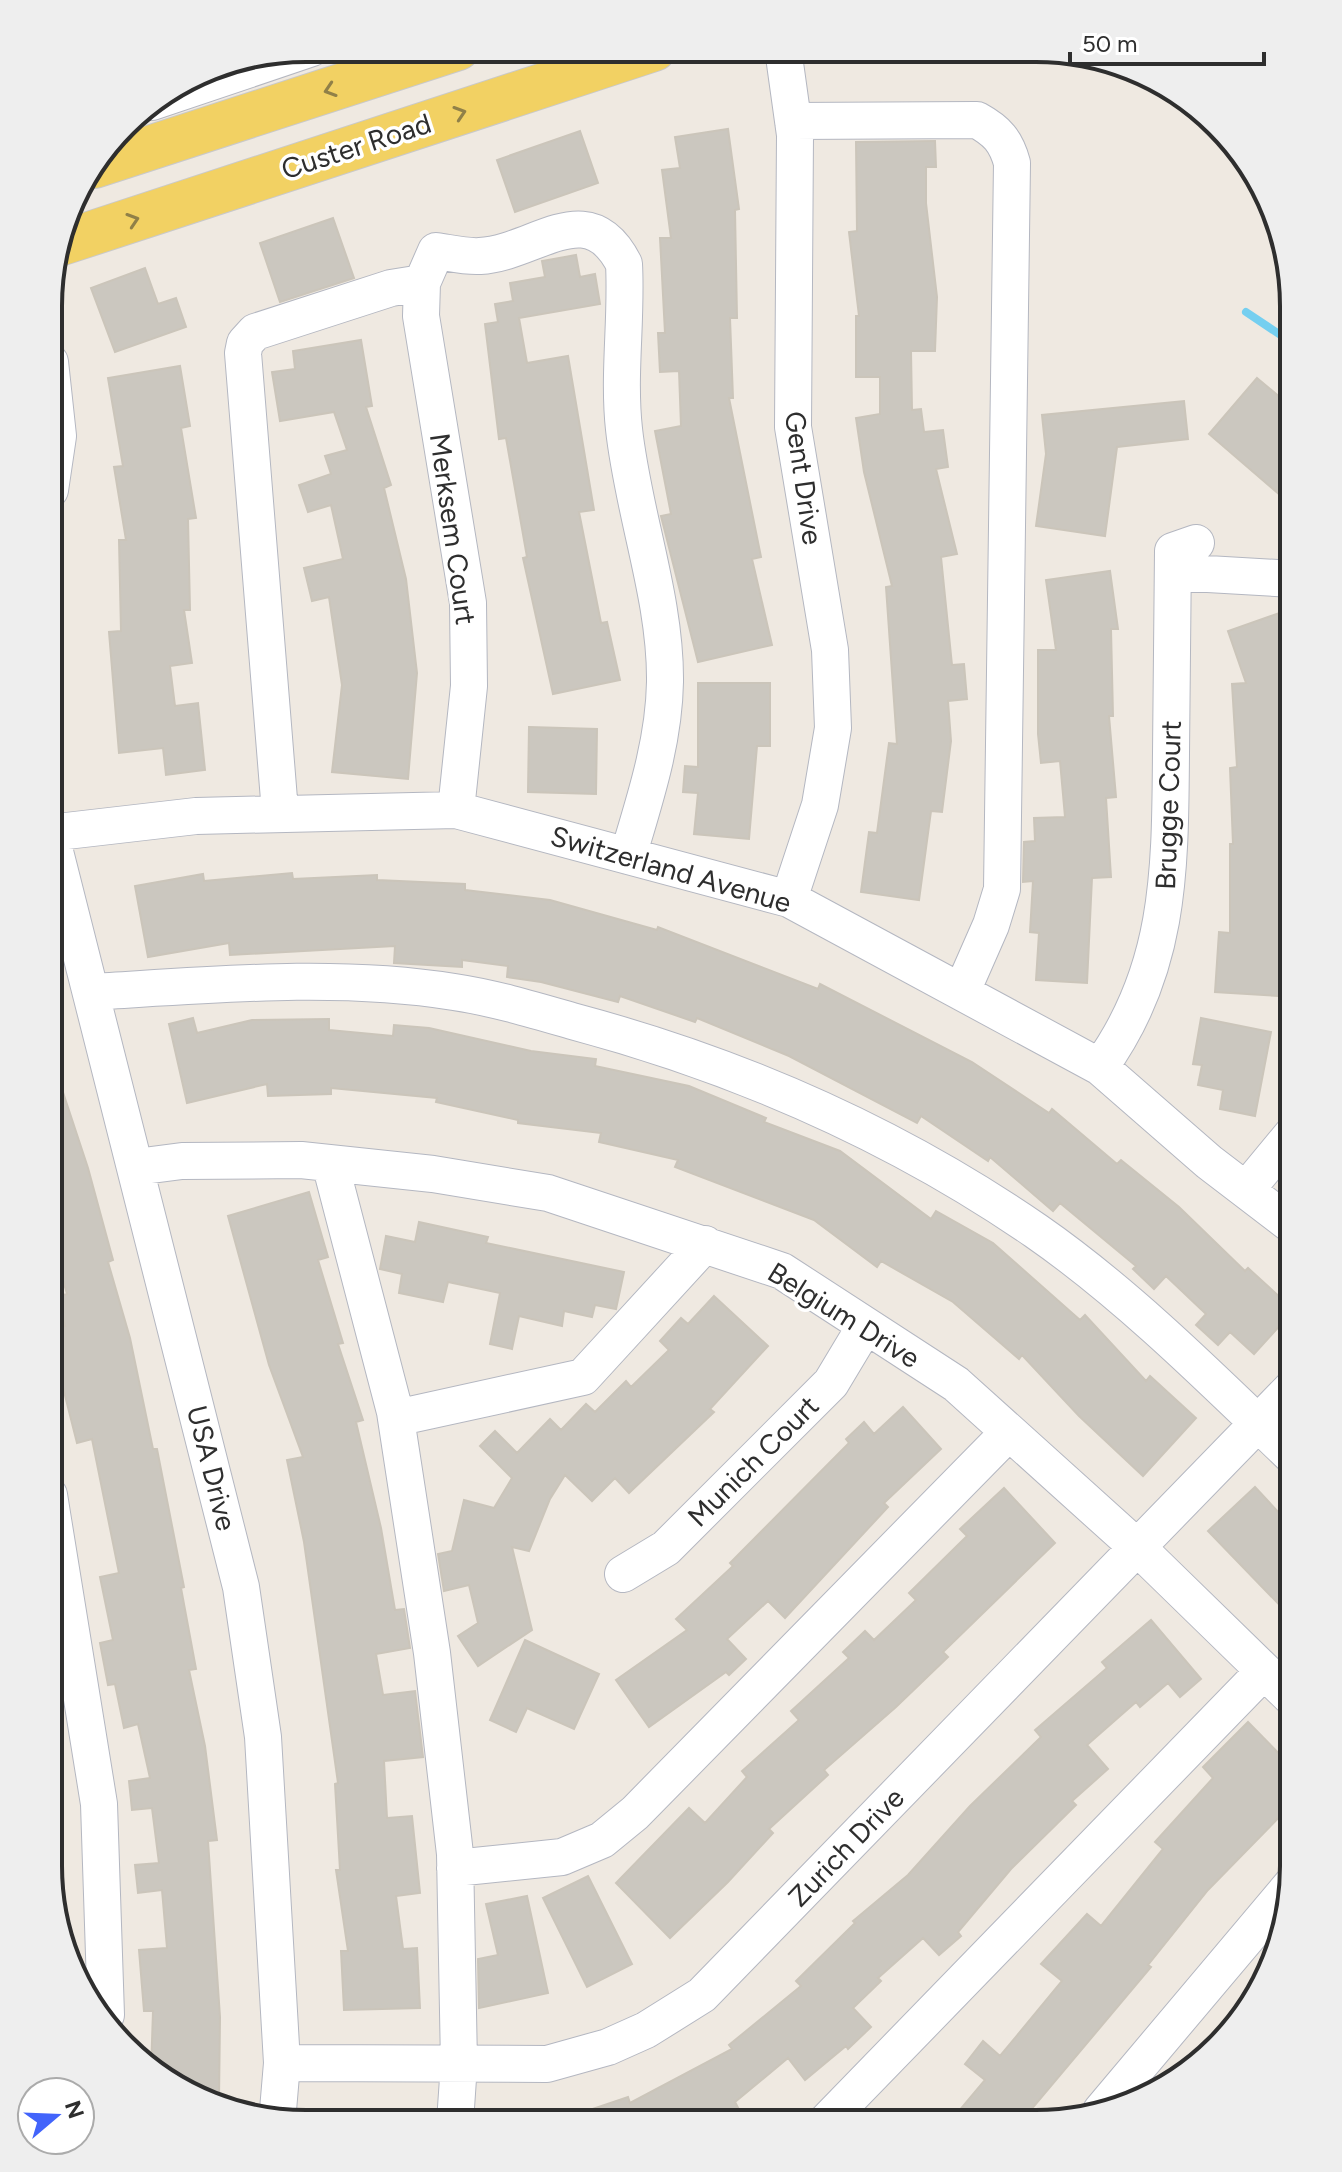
<svg xmlns="http://www.w3.org/2000/svg" width="1342" height="2172" font-family="Figtree,sans-serif">
	<style>
		.lines { fill: none; stroke-linecap: round; stroke-linejoin: round }
		.stream { stroke: #75cff0; stroke-width: 8 }
		.building { fill: #cbc7bf; stroke: #cbc5ba; stroke-width: 2 }
		.minor-casing { stroke: #b4b7c1; stroke-width: 38 }
		.major-casing { stroke: #c9c9c9; stroke-width: 46 }
		.minor { stroke: #fff; stroke-width: 36 }
		.major { stroke: #f2d163; stroke-width: 44 }
		.oneway { stroke: #908048 }
		.labels { text-anchor: middle; stroke-width: 7; stroke-linejoin: round; paint-order: stroke }
		.street-label { font-size: 28px; fill: #2e2e2e; stroke: #fff }
		.rim { fill: none; stroke: #2e2e2e; stroke-width: 4 }
	</style>
	<rect width="100%" height="100%" fill="#efe9e1"/>
	<g class="lines">
		<path class="stream" d="M 1246,312 L 1294,344"/>
	</g>
	<path class="building" d="M 728,129 L 739,209 L 735,210 L 737,318 L 730,318 L 733,398 L 729,398 L 761,557 L 752,559 L 772,645 L 698,662 L 661,516 L 671,514 L 655,431 L 681,426 L 679,371 L 660,372 L 658,333 L 665,333 L 660,238 L 671,238 L 662,170 L 680,168 L 675,137 Z
		M 580,131 L 598,183 L 515,212 L 497,160 Z
		M 935,141 L 936,167 L 926,167 L 926,203 L 937,297 L 935,351 L 911,351 L 912,410 L 921,409 L 924,432 L 943,430 L 948,467 L 936,469 L 957,554 L 941,557 L 952,665 L 964,664 L 967,699 L 948,701 L 951,741 L 942,812 L 931,811 L 919,900 L 861,892 L 869,832 L 877,833 L 889,743 L 897,744 L 886,587 L 892,586 L 864,472 L 856,418 L 880,414 L 880,377 L 856,377 L 856,316 L 859,316 L 849,232 L 857,231 L 856,142 Z
		M 333,218 L 354,278 L 280,302 L 260,243 Z
		M 576,255 L 580,277 L 595,274 L 600,304 L 519,318 L 527,363 L 568,356 L 594,510 L 579,512 L 601,623 L 607,622 L 620,680 L 553,694 L 523,558 L 527,557 L 506,438 L 499,439 L 485,324 L 498,322 L 495,304 L 513,301 L 510,283 L 545,277 L 542,261 Z
		M 145,268 L 158,304 L 176,298 L 186,327 L 115,352 L 91,288 Z
		M 361,340 L 372,406 L 366,407 L 391,485 L 384,488 L 406,579 L 417,673 L 408,779 L 332,772 L 342,685 L 329,597 L 312,601 L 304,568 L 343,559 L 331,505 L 308,512 L 299,485 L 331,474 L 325,456 L 347,450 L 334,412 L 280,421 L 272,372 L 295,369 L 293,351 Z
		M 180,366 L 190,426 L 181,428 L 196,518 L 188,519 L 190,610 L 184,610 L 192,663 L 170,666 L 175,706 L 198,703 L 205,770 L 166,775 L 163,748 L 119,753 L 109,632 L 121,631 L 119,540 L 126,540 L 114,467 L 123,466 L 108,378 Z
		M 1257,378 L 1294,409 L 1294,427 L 1286,437 L 1294,444 L 1294,507 L 1209,434 Z
		M 1184,401 L 1188,439 L 1117,447 L 1105,536 L 1036,526 L 1046,454 L 1042,415 Z
		M 1110,571 L 1118,629 L 1111,629 L 1113,716 L 1109,716 L 1116,797 L 1106,798 L 1111,877 L 1092,878 L 1087,983 L 1036,980 L 1039,933 L 1030,932 L 1033,881 L 1023,882 L 1024,842 L 1035,841 L 1034,818 L 1065,817 L 1060,761 L 1041,763 L 1038,734 L 1038,650 L 1056,650 L 1046,580 Z
		M 1294,608 L 1294,997 L 1215,992 L 1219,932 L 1230,933 L 1230,844 L 1233,844 L 1230,768 L 1237,767 L 1232,684 L 1246,683 L 1228,631 Z
		M 698,683 L 770,683 L 770,746 L 757,746 L 749,839 L 694,834 L 698,793 L 683,792 L 685,766 L 698,767 Z
		M 529,727 L 597,729 L 596,794 L 528,792 Z
		M 292,873 L 293,879 L 377,875 L 377,880 L 465,884 L 465,890 L 550,900 L 657,930 L 658,927 L 818,989 L 820,984 L 972,1062 L 1049,1113 L 1052,1109 L 1117,1164 L 1121,1160 L 1179,1207 L 1245,1271 L 1248,1268 L 1294,1310 L 1254,1354 L 1230,1332 L 1218,1345 L 1196,1325 L 1206,1314 L 1166,1276 L 1154,1289 L 1133,1269 L 1136,1266 L 1060,1203 L 1053,1211 L 990,1157 L 988,1161 L 921,1116 L 917,1123 L 789,1056 L 697,1018 L 695,1022 L 620,996 L 618,1002 L 541,982 L 507,977 L 508,966 L 462,960 L 462,967 L 394,963 L 395,946 L 230,955 L 229,943 L 148,957 L 135,886 L 203,874 L 204,881 Z
		M 193,1018 L 197,1033 L 252,1020 L 329,1019 L 329,1030 L 393,1036 L 394,1025 L 429,1028 L 531,1051 L 596,1059 L 595,1066 L 689,1086 L 766,1118 L 764,1122 L 840,1151 L 931,1219 L 936,1211 L 993,1243 L 1080,1320 L 1085,1315 L 1146,1381 L 1150,1376 L 1196,1418 L 1143,1476 L 1079,1416 L 1022,1355 L 1019,1359 L 953,1302 L 881,1261 L 877,1267 L 814,1220 L 675,1167 L 678,1160 L 599,1142 L 601,1133 L 518,1123 L 518,1120 L 436,1102 L 437,1098 L 331,1088 L 331,1094 L 268,1096 L 267,1084 L 187,1103 L 169,1024 Z
		M 1201,1018 L 1271,1032 L 1255,1116 L 1220,1109 L 1223,1090 L 1198,1085 L 1202,1065 L 1193,1064 Z
		M 53,1062 L 88,1168 L 113,1260 L 108,1262 L 130,1338 L 153,1449 L 157,1449 L 184,1587 L 181,1588 L 196,1669 L 189,1670 L 205,1746 L 217,1840 L 208,1841 L 220,2017 L 219,2100 L 151,2072 L 153,2011 L 144,2011 L 139,1950 L 167,1948 L 162,1890 L 138,1893 L 135,1865 L 159,1863 L 152,1808 L 132,1810 L 129,1781 L 150,1778 L 138,1724 L 124,1728 L 115,1684 L 108,1685 L 100,1643 L 113,1640 L 100,1577 L 119,1573 L 92,1439 L 77,1443 L 49,1332 L 65,1326 L 56,1297 L 67,1294 L 54,1249 L 49,1250 L 49,1063 Z
		M 309,1192 L 328,1257 L 318,1260 L 343,1343 L 338,1344 L 363,1420 L 356,1422 L 381,1528 L 395,1610 L 404,1609 L 410,1648 L 376,1654 L 383,1695 L 415,1691 L 423,1757 L 384,1761 L 387,1818 L 412,1816 L 420,1893 L 396,1896 L 403,1949 L 417,1948 L 420,2008 L 344,2010 L 341,1951 L 348,1951 L 336,1870 L 340,1870 L 335,1784 L 338,1783 L 304,1542 L 287,1460 L 303,1457 L 269,1365 L 228,1216 Z
		M 419,1222 L 488,1237 L 486,1243 L 624,1272 L 616,1309 L 595,1305 L 592,1317 L 564,1311 L 562,1326 L 519,1316 L 512,1349 L 490,1344 L 500,1293 L 448,1282 L 443,1302 L 399,1293 L 402,1274 L 380,1269 L 386,1236 L 415,1242 Z
		M 714,1296 L 768,1346 L 710,1409 L 714,1412 L 629,1493 L 615,1478 L 592,1501 L 565,1475 L 550,1499 L 529,1551 L 512,1547 L 532,1630 L 478,1666 L 458,1636 L 478,1623 L 469,1585 L 444,1591 L 438,1554 L 452,1551 L 464,1500 L 494,1508 L 512,1478 L 480,1446 L 495,1431 L 517,1453 L 550,1419 L 561,1430 L 586,1404 L 595,1412 L 626,1381 L 631,1387 L 669,1350 L 660,1341 L 681,1318 L 688,1324 Z
		M 903,1407 L 941,1449 L 884,1503 L 888,1507 L 785,1618 L 768,1601 L 727,1639 L 746,1659 L 729,1675 L 726,1672 L 649,1727 L 616,1680 L 687,1630 L 676,1619 L 733,1566 L 730,1563 L 849,1443 L 846,1439 L 864,1422 L 874,1434 Z
		M 1255,1487 L 1294,1529 L 1294,1620 L 1208,1531 Z
		M 1004,1488 L 1055,1543 L 943,1652 L 948,1657 L 896,1707 L 824,1770 L 828,1775 L 769,1829 L 773,1833 L 728,1882 L 670,1938 L 616,1883 L 689,1808 L 705,1823 L 747,1777 L 742,1771 L 799,1720 L 791,1711 L 849,1658 L 843,1652 L 865,1631 L 874,1640 L 916,1600 L 909,1593 L 967,1536 L 960,1529 Z
		M 1151,1620 L 1201,1679 L 1180,1697 L 1168,1683 L 1140,1707 L 1136,1702 L 1087,1745 L 1108,1769 L 1072,1801 L 1076,1805 L 1011,1869 L 958,1932 L 961,1936 L 939,1955 L 923,1938 L 878,1978 L 881,1981 L 853,2008 L 871,2027 L 848,2049 L 846,2046 L 805,2080 L 788,2058 L 735,2102 L 746,2123 L 563,2123 L 563,2119 L 628,2097 L 630,2103 L 732,2049 L 729,2045 L 801,1986 L 796,1981 L 855,1923 L 853,1921 L 908,1875 L 970,1806 L 1041,1737 L 1035,1730 L 1107,1668 L 1102,1662 Z
		M 525,1640 L 599,1674 L 574,1729 L 527,1708 L 516,1732 L 490,1720 Z
		M 1248,1722 L 1293,1768 L 1293,1803 L 1208,1890 L 1148,1965 L 1151,1967 L 1019,2124 L 948,2124 L 985,2080 L 965,2064 L 983,2041 L 1000,2056 L 1062,1981 L 1041,1964 L 1087,1914 L 1101,1926 L 1163,1849 L 1155,1842 L 1213,1778 L 1203,1767 Z
		M 588,1876 L 632,1964 L 587,1987 L 543,1898 Z
		M 527,1896 L 548,1993 L 479,2008 L 478,1959 L 498,1955 L 486,1904 Z"/>
	<g class="lines">
		<g class="minor-casing">
			<path id="minor" d="M 783,49 L 795,135 L 793,427 L 830,650 L 833,728 L 820,805 L 789,899
				M 152,102 L 312,48
				M 793,121 L 977,120 C 997,131 1006,141 1012,163 L 1002,889 L 991,925 L 962,991
				M 50,490 L 58,436 L 50,362
				M 1173,572 L 1294,579
				M 456,810 L 469,686 L 468,603 L 421,316 L 422,283 L 436,251 C 450,253 466,257 480,256 C 536,253 588,193 624,264 C 627,319 618,374 624,429 C 633,513 666,598 665,682 C 664,742 645,799 628,856
				M 280,812 L 243,353 L 245,343 L 255,332 L 391,288 L 422,283
				M 49,828 L 241,1587 L 263,1737 L 282,2063 L 277,2122
				M 49,833 L 196,816 L 456,810 L 789,899 L 1100,1067 L 1209,1162 L 1294,1227
				M 91,992 C 210,985 336,973 454,992 C 494,998 534,1010 572,1021 C 737,1065 895,1134 1036,1231 C 1127,1294 1214,1381 1294,1458
				M 1100,1067 C 1171,969 1170,869 1171,753 C 1172,686 1172,618 1173,551 L 1196,543
				M 330,1163 L 395,1412 L 432,1653 L 455,1854 L 459,2064 L 455,2122
				M 136,1167 L 182,1161 L 301,1160 L 433,1174 L 548,1193 L 782,1271 L 956,1384 L 1139,1549 L 1293,1699
				M 1246,1190 L 1294,1132
				M 396,1418 L 583,1377 L 705,1244
				M 49,1495 L 99,1804 L 106,2015
				M 623,1574 L 666,1548 L 831,1383 L 864,1328
				M 455,1868 L 562,1857 L 602,1840 L 635,1813 L 1009,1432
				M 282,2063 L 547,2064 L 608,2047 L 646,2030 L 702,1995 L 1294,1386
				M 1101,2111 L 1293,1883
				M 825,2123 L 1264,1671"/>
		</g>
		<g class="major-casing">
			<path id="major" d="M 94,166 L 458,48
				M 59,244 L 654,49"/>
		</g>
		<use href="#minor" class="minor"/>
		<use href="#major" class="major"/>
	</g>
	<defs><path id="oneway-chevron" d="M-2-3.5L2.5 0L-2 3.5" fill="none" stroke-width="1.6" stroke-linecap="round" stroke-linejoin="round" transform="scale(2)"/></defs>
	<g class="oneway">
		<use href="#oneway-chevron" transform="translate(330 90) rotate(162)"/>
		<use href="#oneway-chevron" transform="translate(460 113) rotate(-18)"/>
		<use href="#oneway-chevron" transform="translate(133 220) rotate(-18)"/>
	</g>
	<g class="labels">
		<g class="street-label">
			<text transform="translate(356 146) rotate(-18)" y="10">Custer Road</text>
			<text transform="translate(804 478) rotate(82)" y="10">Gent Drive</text>
			<text transform="translate(453 529) rotate(82)" y="10">Merksem Court</text>
			<text transform="translate(1168 805) rotate(-88)" y="10">Brugge Court</text>
			<text transform="translate(671 869) rotate(16)" y="10">Switzerland Avenue</text>
			<text transform="translate(844 1315) rotate(32)" y="10">Belgium Drive</text>
			<text transform="translate(753 1461) rotate(-45)" y="10">Munich Court</text>
			<text transform="translate(212 1468) rotate(76)" y="10">USA Drive</text>
			<text transform="translate(846 1847) rotate(-46)" y="10">Zurich Drive</text>
		</g>
	</g>
	<path d="M0 0H1342V2172H0ZM306 62H1036A244 244 0 0 1 1280 306V1866A244 244 0 0 1 1036 2110H306A244 244 0 0 1 62 1866V306A244 244 0 0 1 306 62Z" fill="#eee" fill-rule="evenodd"/>
	<path class="rim" d="M306 62H1036A244 244 0 0 1 1280 306V1866A244 244 0 0 1 1036 2110H306A244 244 0 0 1 62 1866V306A244 244 0 0 1 306 62Z"/>
	<g transform="translate(56 2116) rotate(71)"><circle r="38" fill="#ffffff" stroke="#ababab" stroke-width="2"/>
	<path d="M0-6L14 30L0 20L-14 30Z" fill="#4264fb"/>
	<text y="-12" font-size="22" font-weight="bold" text-anchor="middle" fill="#2e2e2e">N</text>
	</g>
	<path d="M1070 52v12h194v-12" fill="none" stroke="#2e2e2e" stroke-width="4"/>
	<text x="1082" y="52" font-size="24" fill="#2e2e2e" stroke="#ffffff" stroke-width="6" paint-order="stroke">50 m</text>
</svg>
